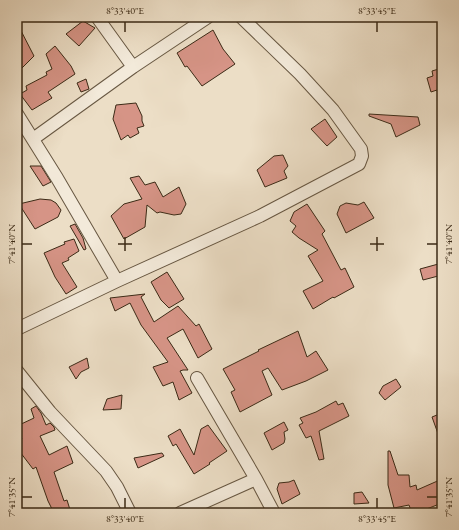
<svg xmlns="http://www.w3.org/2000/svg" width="459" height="530" viewBox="0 0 459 530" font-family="'EB Garamond',serif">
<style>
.building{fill:#d69486;stroke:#3b2a16}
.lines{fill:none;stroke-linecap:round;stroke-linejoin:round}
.minor-casing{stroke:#675742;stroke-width:14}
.minor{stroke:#f3eada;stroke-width:12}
.ticks{fill:none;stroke:#3b2a16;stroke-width:1.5}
.neatline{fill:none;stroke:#3b2a16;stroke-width:1.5}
.ticks-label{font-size:10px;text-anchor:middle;fill:#3b2a16}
</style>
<rect width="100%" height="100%" fill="#ecdec6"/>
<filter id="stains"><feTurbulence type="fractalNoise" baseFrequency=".005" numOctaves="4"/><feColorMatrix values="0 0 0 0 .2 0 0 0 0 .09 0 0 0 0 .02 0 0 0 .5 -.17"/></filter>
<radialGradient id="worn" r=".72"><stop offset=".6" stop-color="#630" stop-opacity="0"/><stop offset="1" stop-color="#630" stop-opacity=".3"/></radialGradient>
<!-- building -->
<path class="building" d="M83 21 95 28 79 46 66 34Z
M17 23 34 56 22 68 17 62Z
M213 30 223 49 235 64 202 86 187 66 185 67 177 53Z
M55 46 71 66 75 74 48 92 52 98 32 110 20 94 27 90 26 86 47 75 46 72 52 69 46 54Z
M442 68V98L439 99 437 90 431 92 427 78 433 76 432 71Z
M86 79 89 89 81 92 77 83Z
M136 103 142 116V121L144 126 137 128 139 133 130 138 128 135 121 140 113 119 116 105Z
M369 114 418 117 420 125 396 137 391 124 369 116Z
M325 119 337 137 327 146 311 129Z
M283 155 288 166 284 171 287 178 265 187 257 170 274 156Z
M30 166H41L51 182 43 186Z
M139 176 145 185 155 182 163 197 179 187 186 204 181 214 174 215 160 212 157 213 147 205 145 227 124 239 111 216 124 204 142 199 130 178Z
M40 199 51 200 56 203 61 210 58 217 35 229 19 204Z
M364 202 374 218 346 233 337 214 340 206 346 203 358 205Z
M307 204 325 231 322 234 341 270 345 268 354 287 334 298 333 297 313 309 303 291 323 281 308 256 318 250 299 238 292 232 296 226 290 221 294 212Z
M75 224 83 238 86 249 84 250 70 226Z
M74 239 79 251 68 258 69 260 62 263 77 287 66 294 55 277 44 253 65 244 64 242Z
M442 263V275L423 280 420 269Z
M167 272 184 299 169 308 161 300 151 282Z
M145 294 141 297 154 322 178 306 196 326 199 324 212 349 198 358 183 329 167 338 188 370H183L180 371 192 393 179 400 173 382 163 386 153 367 168 362 141 325 130 303 115 311 110 298Z
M298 331 307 357 316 351 328 370 306 381 282 390 268 368 262 371 272 395 240 412 231 392 235 390 223 369 259 351 258 350Z
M87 358 89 368 81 372 76 379 69 367Z
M396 379 401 387 385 400 379 393 383 386Z
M122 395 121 409 103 410 107 399Z
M336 401 338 405 343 403 349 416 319 431 324 459 319 460 311 436 306 438 299 425 303 423 300 418 316 412Z
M36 406 41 413 46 425 50 423 54 427 55 430 40 436 49 455 67 446 73 463 54 472 64 501 67 500 71 513H54L48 501 36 467 33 469 17 448V443L22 439 17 430V426L34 418 31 409Z
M442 413V442H441L432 417Z
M284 422 288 430 284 432 285 439 284 443 272 450 264 433Z
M208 425 227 451 209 463 210 464 194 474 176 444 173 446 168 436 180 429 194 455 201 429Z
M388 451H390L398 475H409L410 487 416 485 417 490 442 479V503L424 510 425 513H412L409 505 394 508 388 485Z
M162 453 164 456 138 468 134 458Z
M294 480 300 494 282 504 277 489 279 483 289 482Z
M362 492 369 503 354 504V493Z"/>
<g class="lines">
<!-- minor casing -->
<g class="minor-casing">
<path id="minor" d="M97 17 133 67
M17 114 57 178 117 281
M33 139 133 67 208 17
M17 329 117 281 260 216 359 164 362 156 361 149 333 110 300 74 241 17
M17 371 50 412 106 471 117 487 130 513
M197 378 256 479 274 513
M180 513 256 479"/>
</g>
<!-- minor -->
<use href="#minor" class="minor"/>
</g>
<!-- ticks -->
<path class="ticks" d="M125 22V32M377 22V32M125 237V251M377 237V251M22 244H32M118 244H132M370 244H384M427 244H437M22 497H32M427 497H437M125 498V508M377 498V508"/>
<!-- margin -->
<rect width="459" height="530" fill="none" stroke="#ecdec6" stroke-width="44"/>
<rect x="22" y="22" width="415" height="486" class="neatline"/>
<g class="ticks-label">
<text x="125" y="14">8°33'40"E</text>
<text x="377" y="14">8°33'45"E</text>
<text transform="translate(11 244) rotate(-90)" y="4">7°41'40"N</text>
<text transform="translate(448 244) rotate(-90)" y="4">7°41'40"N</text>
<text transform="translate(11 497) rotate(-90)" y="4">7°41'35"N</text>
<text transform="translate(448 497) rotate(-90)" y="4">7°41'35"N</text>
<text x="125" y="522">8°33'40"E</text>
<text x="377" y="522">8°33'45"E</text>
</g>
<rect width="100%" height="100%" filter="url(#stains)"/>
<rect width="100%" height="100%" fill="url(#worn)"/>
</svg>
